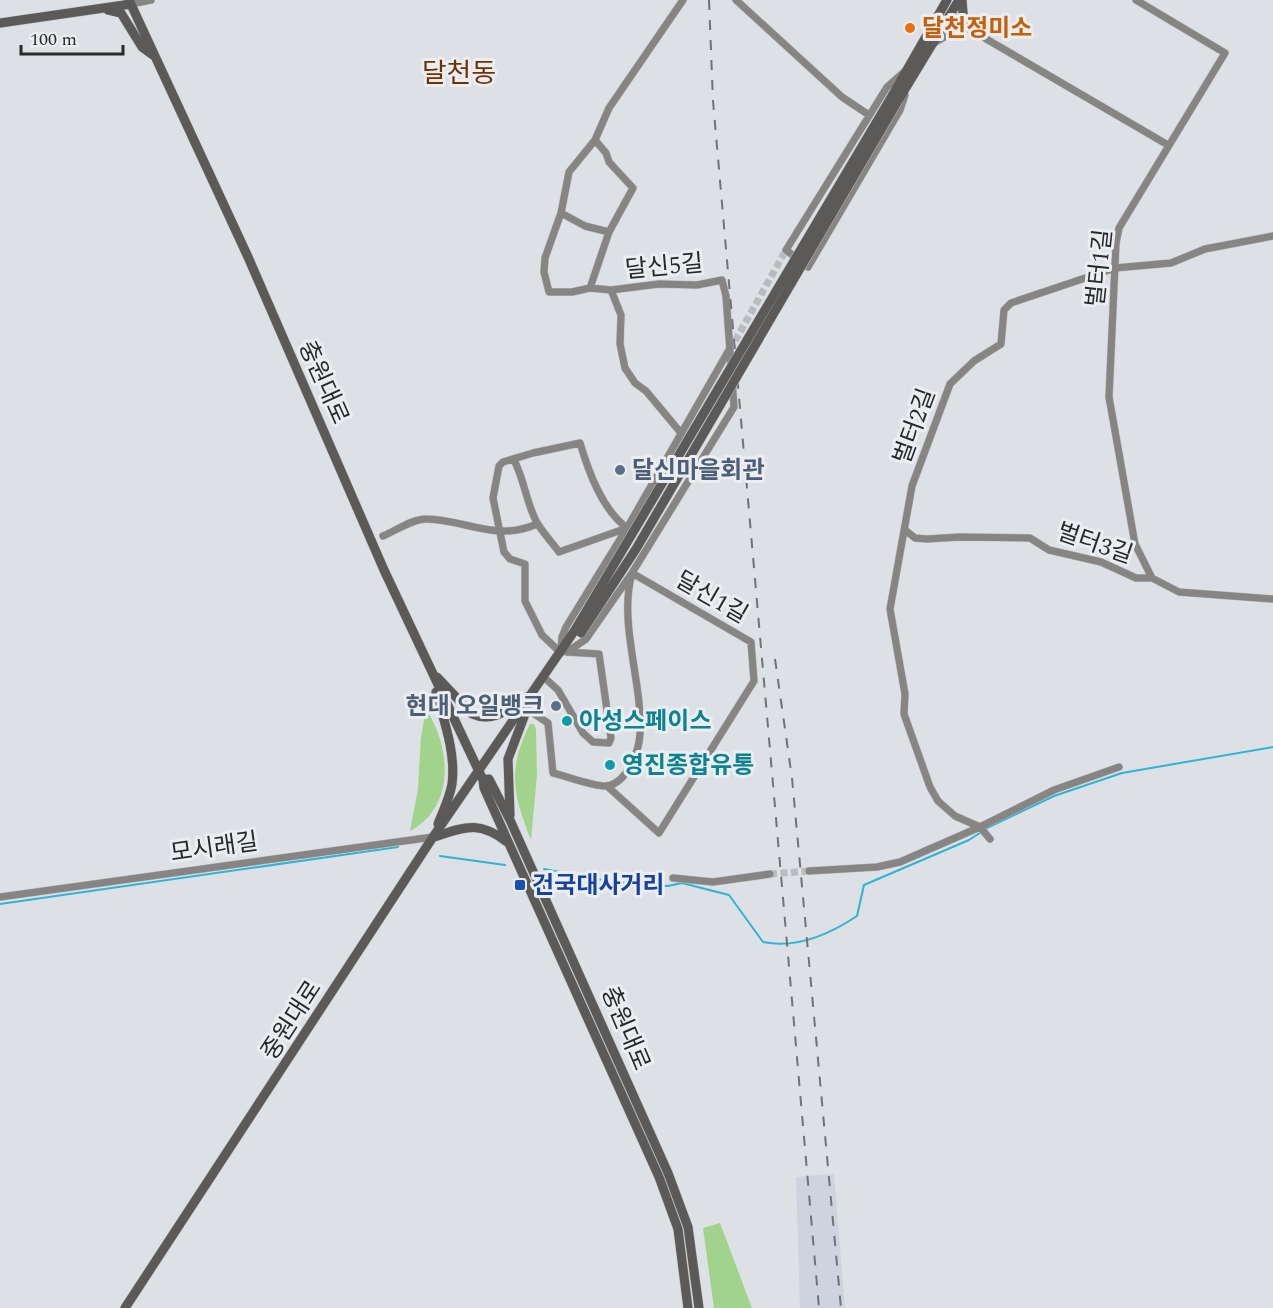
<svg xmlns="http://www.w3.org/2000/svg" width="1273" height="1308" viewBox="0 0 1273 1308" font-family="Spectral,'Noto Sans KR',serif">
<style>
.built{fill:#cdd4df}
.green{fill:#a1d38d}
.lines{fill:none;stroke-linecap:round;stroke-linejoin:round}
.stream{stroke:#2db4d7;stroke-width:2}
.street-tunnel{stroke:#b9bbbf;stroke-width:7;stroke-dasharray:7 3.5;stroke-linecap:butt}
.street-casing{stroke:#b9bbbf;stroke-width:8}
.secondary-casing{stroke:#b9bbbf;stroke-width:10}
.street{stroke:#868583;stroke-width:7}
.secondary{stroke:#5c5a58;stroke-width:9}
.rail{stroke:#717275;stroke-width:2;stroke-dasharray:10 10;stroke-linecap:butt}
.secondary-bridge-casing{stroke:#b9bbbf;stroke-width:10;stroke-linecap:butt}
.secondary-bridge{stroke:#5c5a58;stroke-width:9}
.food-dot{fill:#e8710a;stroke:#eaedf1;stroke-width:2}
.service-dot{fill:#5c6f8a;stroke:#eaedf1;stroke-width:2}
.culture-dot{fill:#0f9aa8;stroke:#eaedf1;stroke-width:2}
.transit-dot{fill:#1a4fb4;stroke:#eaedf1;stroke-width:2}
.labels{text-anchor:middle;stroke-width:6;stroke-linejoin:round;paint-order:stroke}
.food-label{font-size:24px;font-weight:bold;fill:#c56008;stroke:#eaedf1;text-anchor:start}
.street-label{font-size:24px;fill:#28292a;stroke:#eaedf1}
.service-label{font-size:24px;font-weight:bold;fill:#4e5e75;stroke:#eaedf1;text-anchor:start}
.culture-label{font-size:24px;font-weight:bold;fill:#0d838f;stroke:#eaedf1;text-anchor:start}
.transit-label{font-size:24px;font-weight:bold;fill:#164399;stroke:#eaedf1;text-anchor:start}
.quarter-label{font-size:27px;fill:#6e3203;stroke:#eaedf1}
</style>
<rect width="100%" height="100%" fill="#dde0e4"/>
<!-- built -->
<path class="built" d="M834 1174 845 1308H800L796 1177Z"/>
<!-- green -->
<path class="green" d="M426 709C451 748 456 806 410 831L418 789 421 737Z
M530 724H534L536 730 537 775 531 840C513 794 507 770 530 724Z
M720 1223 752 1308H714L703 1228Z"/>
<g class="lines">
<!-- stream -->
<path class="stream" d="M440 856 505 865
M544 869 613 882 668 886 682 883 729 895 763 942C796 949 830 934 857 916L864 885 969 840 989 827 1054 796 1122 773 1273 747
M0 904 398 847"/>
<!-- street-tunnel -->
<path class="street-tunnel" d="M730 350 786 250
M770 874 809 871"/>
<!-- street casing -->
<g class="street-casing">
<path id="street" d="M736 0 842 97 869 115
M1136 0 1225 53 1119 228 1116 243 1109 397 1135 544 1152 578
M131 4 151 0
M934 43 964 26 1168 145
M904 72 887 87 786 250 808 267 900 110 905 95
M561 213 585 226 609 232
M590 288 572 292H549L544 272 545 258 561 213 569 172 595 140
M681 433 646 391 635 383 625 368 620 344 621 315 611 290 590 288 609 232 633 188 609 162 606 153 595 140 609 108 683 0
M514 460C524 479 526 501 536 521 542 532 552 542 559 552L627 528
M905 530 915 538 927 539 959 537 1030 538 1049 550 1101 562 1136 578H1152L1179 592 1273 599
M383 536C395 531 414 518 427 519 467 520 496 542 537 524
M561 650 562 637 566 627 627 528 729 350
M567 652 586 639 632 573 734 407 726 296 722 280 697 285 659 284 611 290
M561 653 542 635 525 601V564L510 559 504 552 493 498 499 466 503 462 533 453 580 443C589 473 602 509 627 528
M547 680 558 690 583 733 593 742 609 743 611 738 599 654 567 652
M527 709 548 723 553 773C566 776 595 787 607 786 627 783 639 751 640 734 643 683 618 623 632 573L751 642 754 681 659 833 607 786
M990 839 980 827 955 816 938 801 930 787 904 714 905 694 890 609 912 486 950 384 974 361 1001 344 1004 310 1011 303 1115 268 1171 263 1205 249 1273 236
M809 871 877 867 900 862 980 827 1054 790 1119 767
M673 878 713 882 770 874
M0 897 433 837"/>
</g>
<!-- secondary casing -->
<g class="secondary-casing">
<path id="secondary" d="M129 0 248 257 384 570 483 780 484 788 659 1177 678 1229 688 1308
M962 0 964 26
M108 10 121 13 142 47 153 55
M0 23 131 4
M892 96 947 0
M899 99 959 0
M437 677 472 714C494 724 511 707 529 696
M436 692C444 721 456 753 452 784 450 797 443 811 438 824
M483 780 489 779 510 820 668 1173 688 1227 699 1308
M510 815 508 759 527 709
M434 837C465 827 479 820 507 842
M125 1308 433 837 575 630"/>
</g>
<!-- street -->
<use href="#street" class="street"/>
<!-- secondary -->
<use href="#secondary" class="secondary"/>
<!-- rail -->
<path class="rail" d="M709 0 713 101 819 1308
M775 659 792 778 841 1308"/>
<!-- secondary-bridge casing -->
<g class="secondary-bridge-casing">
<path id="secondary-bridge" d="M575 630 892 96
M581 633 636 549 899 99"/>
</g>
<!-- secondary-bridge -->
<use href="#secondary-bridge" class="secondary-bridge"/>
</g>
<!-- markers -->
<circle class="food-dot" cx="910" cy="28" r="6"/>
<g class="service-dot">
<circle cx="620" cy="470" r="6"/>
<circle cx="556" cy="706" r="6"/>
</g>
<g class="culture-dot">
<circle cx="567" cy="721" r="6"/>
<circle cx="610" cy="765" r="6"/>
</g>
<rect class="transit-dot" x="514" y="879" width="12" height="12" rx="3"/>
<g class="labels">
<!-- food labels -->
<g class="food-label">
<text x="922" y="36">달천정미소</text>
</g>
<!-- street labels -->
<g class="street-label">
<text transform="translate(664 266) rotate(-5)" y="8">달신5길</text>
<text transform="translate(1099 268) rotate(-84)" y="8">벌터1길</text>
<text transform="translate(324 382) rotate(66)" y="8">충원대로</text>
<text transform="translate(914 426) rotate(-70)" y="8">벌터2길</text>
<text transform="translate(1095 543) rotate(19)" y="8">벌터3길</text>
<text transform="translate(712 597) rotate(30)" y="8">달신1길</text>
<text transform="translate(214 847) rotate(-8)" y="8">모시래길</text>
<text transform="translate(291 1020) rotate(-57)" y="8">중원대로</text>
<text transform="translate(626 1028) rotate(67)" y="8">충원대로</text>
</g>
<!-- service labels -->
<g class="service-label">
<text x="632" y="478">달신마을회관</text>
<text x="544" y="714" text-anchor="end">현대 오일뱅크</text>
</g>
<!-- culture labels -->
<g class="culture-label">
<text x="579" y="729">아성스페이스</text>
<text x="622" y="773">영진종합유통</text>
</g>
<!-- transit labels -->
<g class="transit-label">
<text x="532" y="893">건국대사거리</text>
</g>
<!-- quarter labels -->
<g class="quarter-label">
<text x="459" y="82">달천동</text>
</g>
</g>
<!-- scale -->
<path d="M21 45v9h102v-9" fill="none" stroke="#28292a" stroke-width="3"/>
<text x="30" y="45" font-size="18" fill="#28292a" stroke="#eaedf1" stroke-width="4.5" paint-order="stroke">100 m</text>
</svg>
